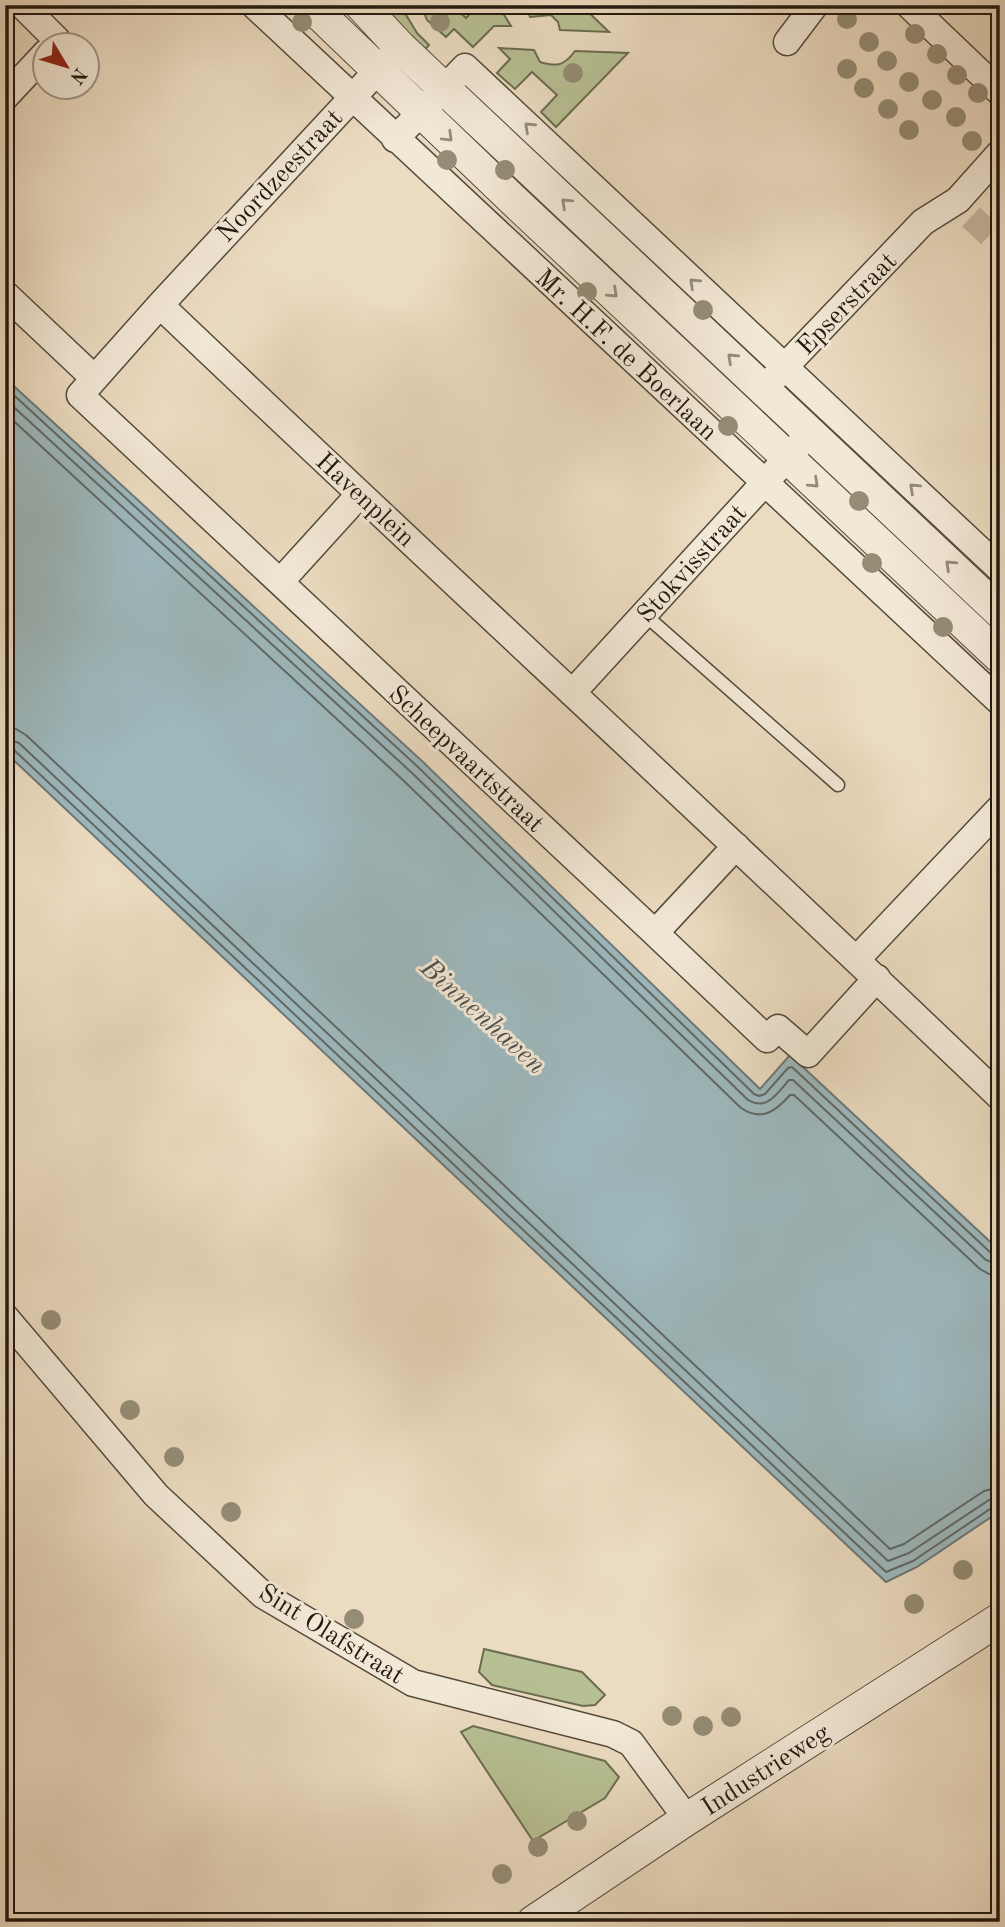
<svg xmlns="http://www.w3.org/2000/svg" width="1005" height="1927" viewBox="0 0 1005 1927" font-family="'Old Standard TT',serif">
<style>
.green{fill:#b7c093;stroke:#6c6c52;stroke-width:2}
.water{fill:#9db8bd;stroke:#6c7878;stroke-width:2}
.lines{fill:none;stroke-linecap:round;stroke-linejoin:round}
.shore{stroke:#606866;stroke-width:2}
.minor-tunnel{stroke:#c3b49d;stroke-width:26;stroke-dasharray:26 13;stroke-linecap:butt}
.service-casing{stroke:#544a3c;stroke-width:15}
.minor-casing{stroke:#544a3c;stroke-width:29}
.tertiary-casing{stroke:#544a3c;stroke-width:34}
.service{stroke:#f2e8d6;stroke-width:12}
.minor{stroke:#f2e8d6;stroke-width:26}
.tertiary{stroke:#f2e8d6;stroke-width:32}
.tree{fill:#958c75}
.oneway{stroke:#948b7d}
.labels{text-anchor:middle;stroke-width:6;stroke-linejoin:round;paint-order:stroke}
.street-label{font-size:26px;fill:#221910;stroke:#f2e8d6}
.water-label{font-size:28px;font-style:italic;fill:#4d514d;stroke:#f2e8d6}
</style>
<rect width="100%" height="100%" fill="#ebdbc0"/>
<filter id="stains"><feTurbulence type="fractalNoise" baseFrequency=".00286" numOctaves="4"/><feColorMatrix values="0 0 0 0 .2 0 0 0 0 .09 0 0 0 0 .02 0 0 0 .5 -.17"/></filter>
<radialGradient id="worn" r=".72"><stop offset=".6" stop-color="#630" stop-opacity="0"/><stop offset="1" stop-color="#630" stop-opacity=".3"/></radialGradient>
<!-- green -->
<path class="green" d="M384 5H400L417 33 429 45 421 54 405 41Z
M421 5H452L466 18 478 5 486 7 498 5 511 26H494L473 47 454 29 446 37 427 20Z
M526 5H581L609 32 560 30 558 22 551 15 530 17Z
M499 48 534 50 540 62C557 67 564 66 575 51L628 53 556 127 541 112 557 95 532 72 515 89 497 73 510 59Z
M484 1649 582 1672 605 1695 595 1705 583 1706 492 1685 479 1672Z
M473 1726 605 1761 619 1777 605 1798 533 1841 461 1732Z"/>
<!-- water -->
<path class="water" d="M5 378 423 762 760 1089 790 1055 1000 1251V1511L917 1567 886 1582 5 752Z"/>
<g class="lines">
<!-- shore -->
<path class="shore" d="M5 387 418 767 754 1094 759 1096 765 1094 788 1068 792 1067 992 1254 1000 1256
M5 399 412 773 748 1100C767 1111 777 1094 789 1080H793L986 1260 1000 1265
M5 413 404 781 741 1108C762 1122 776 1111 790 1095H794L980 1269 989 1274 1000 1275
M5 728 16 729 26 735 890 1549 904 1544 984 1491 1000 1487
M5 738 19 743 888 1561 909 1553 989 1500 1000 1497
M5 747 13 749 886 1572 913 1561 993 1507 1000 1506"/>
<!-- minor-tunnel -->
<path class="minor-tunnel" d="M971 217 1000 244"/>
<!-- service casing -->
<g class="service-casing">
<path id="service" d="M644 614 838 785"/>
</g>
<!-- minor casing -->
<g class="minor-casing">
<path id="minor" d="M22 5 57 40 52 46
M254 5 1000 702
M909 5 1000 92
M787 42 815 5
M391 56 160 305 80 395 655 933 736 846
M5 97 46 53
M395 139 465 67 1000 569
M5 294 94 378
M160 305C438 570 722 830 1000 1097
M774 378 923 222 958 200 1000 153
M280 582 359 495
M572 693 810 433
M655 933 767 1039 778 1028 808 1054 877 978
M857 959 1000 808
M5 1317 156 1495 263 1595 413 1683 613 1734 631 1743 687 1819"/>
</g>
<!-- tertiary casing -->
<g class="tertiary-casing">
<path id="tertiary" d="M310 5 511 198 1000 657
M361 5 400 47 1000 612
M533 1922 687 1819 1000 1619"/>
</g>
<!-- service -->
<use href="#service" class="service"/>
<!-- minor -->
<use href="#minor" class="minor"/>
<!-- tertiary -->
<use href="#tertiary" class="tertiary"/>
</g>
<!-- trees -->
<g class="tree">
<circle cx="847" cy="19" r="10"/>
<circle cx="302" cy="22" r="10"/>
<circle cx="440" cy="22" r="10"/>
<circle cx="915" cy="34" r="10"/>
<circle cx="869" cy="42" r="10"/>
<circle cx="937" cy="54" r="10"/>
<circle cx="887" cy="61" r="10"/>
<circle cx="847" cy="69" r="10"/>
<circle cx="573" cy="73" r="10"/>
<circle cx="957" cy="75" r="10"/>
<circle cx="909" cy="82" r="10"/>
<circle cx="864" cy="88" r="10"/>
<circle cx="978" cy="93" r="10"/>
<circle cx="932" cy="100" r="10"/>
<circle cx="888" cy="109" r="10"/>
<circle cx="956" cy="117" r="10"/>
<circle cx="909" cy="130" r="10"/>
<circle cx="972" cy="141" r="10"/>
<circle cx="447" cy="160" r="10"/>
<circle cx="505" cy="170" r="10"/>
<circle cx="587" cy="292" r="10"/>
<circle cx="703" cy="310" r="10"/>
<circle cx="728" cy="426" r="10"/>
<circle cx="859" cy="501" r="10"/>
<circle cx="872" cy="563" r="10"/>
<circle cx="943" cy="627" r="10"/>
<circle cx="51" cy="1320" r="10"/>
<circle cx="130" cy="1410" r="10"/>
<circle cx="174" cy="1457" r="10"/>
<circle cx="231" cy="1512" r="10"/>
<circle cx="963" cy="1570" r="10"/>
<circle cx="914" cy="1604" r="10"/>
<circle cx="354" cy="1619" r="10"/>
<circle cx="672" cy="1716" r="10"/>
<circle cx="731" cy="1717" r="10"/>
<circle cx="703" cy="1726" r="10"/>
<circle cx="577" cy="1821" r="10"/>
<circle cx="538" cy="1847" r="10"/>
<circle cx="502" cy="1874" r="10"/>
</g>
<!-- one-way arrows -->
<defs><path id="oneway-chevron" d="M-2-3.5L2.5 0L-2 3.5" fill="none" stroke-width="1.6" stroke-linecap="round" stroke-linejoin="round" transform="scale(1.75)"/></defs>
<g class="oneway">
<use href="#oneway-chevron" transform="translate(529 127) rotate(-137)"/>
<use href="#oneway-chevron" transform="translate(448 137) rotate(44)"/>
<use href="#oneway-chevron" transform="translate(566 203) rotate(-137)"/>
<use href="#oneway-chevron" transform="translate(694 283) rotate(-137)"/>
<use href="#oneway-chevron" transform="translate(613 293) rotate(43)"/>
<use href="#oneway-chevron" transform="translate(732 358) rotate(-137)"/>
<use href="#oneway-chevron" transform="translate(814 483) rotate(43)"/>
<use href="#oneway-chevron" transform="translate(914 488) rotate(-137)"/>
<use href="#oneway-chevron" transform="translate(950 565) rotate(-137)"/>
</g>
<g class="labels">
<!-- street labels -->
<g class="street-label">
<text transform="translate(279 175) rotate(-47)" y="9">Noordzeestraat</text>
<text transform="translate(846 303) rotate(-46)" y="9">Epserstraat</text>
<text transform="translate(627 354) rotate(43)" y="9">Mr. H.F. de Boerlaan</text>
<text transform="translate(366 499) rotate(43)" y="9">Havenplein</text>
<text transform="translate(691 563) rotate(-48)" y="9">Stokvisstraat</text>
<text transform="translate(467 758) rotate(43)" y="9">Scheepvaartstraat</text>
<text transform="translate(332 1633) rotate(32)" y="9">Sint Olafstraat</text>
<text transform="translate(765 1769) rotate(-33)" y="9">Industrieweg</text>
</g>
<!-- water labels -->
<g class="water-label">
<text transform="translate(484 1015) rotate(42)" y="10">Binnenhaven</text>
</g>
</g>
<!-- margin -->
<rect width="1005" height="1927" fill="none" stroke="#ebdbc0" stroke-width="28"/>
<rect x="7" y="7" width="991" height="1913" fill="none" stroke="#221910" stroke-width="3.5"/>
<rect x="14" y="14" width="977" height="1899" fill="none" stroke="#221910" stroke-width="2"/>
<!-- north arrow -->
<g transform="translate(66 66) rotate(128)"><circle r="33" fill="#f2e8d6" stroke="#9f9587" stroke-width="2"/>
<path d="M0-5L12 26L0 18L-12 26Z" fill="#8f2418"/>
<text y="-10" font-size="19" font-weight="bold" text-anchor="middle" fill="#221910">N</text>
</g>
<rect width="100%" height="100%" filter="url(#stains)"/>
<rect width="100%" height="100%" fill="url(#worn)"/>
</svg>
